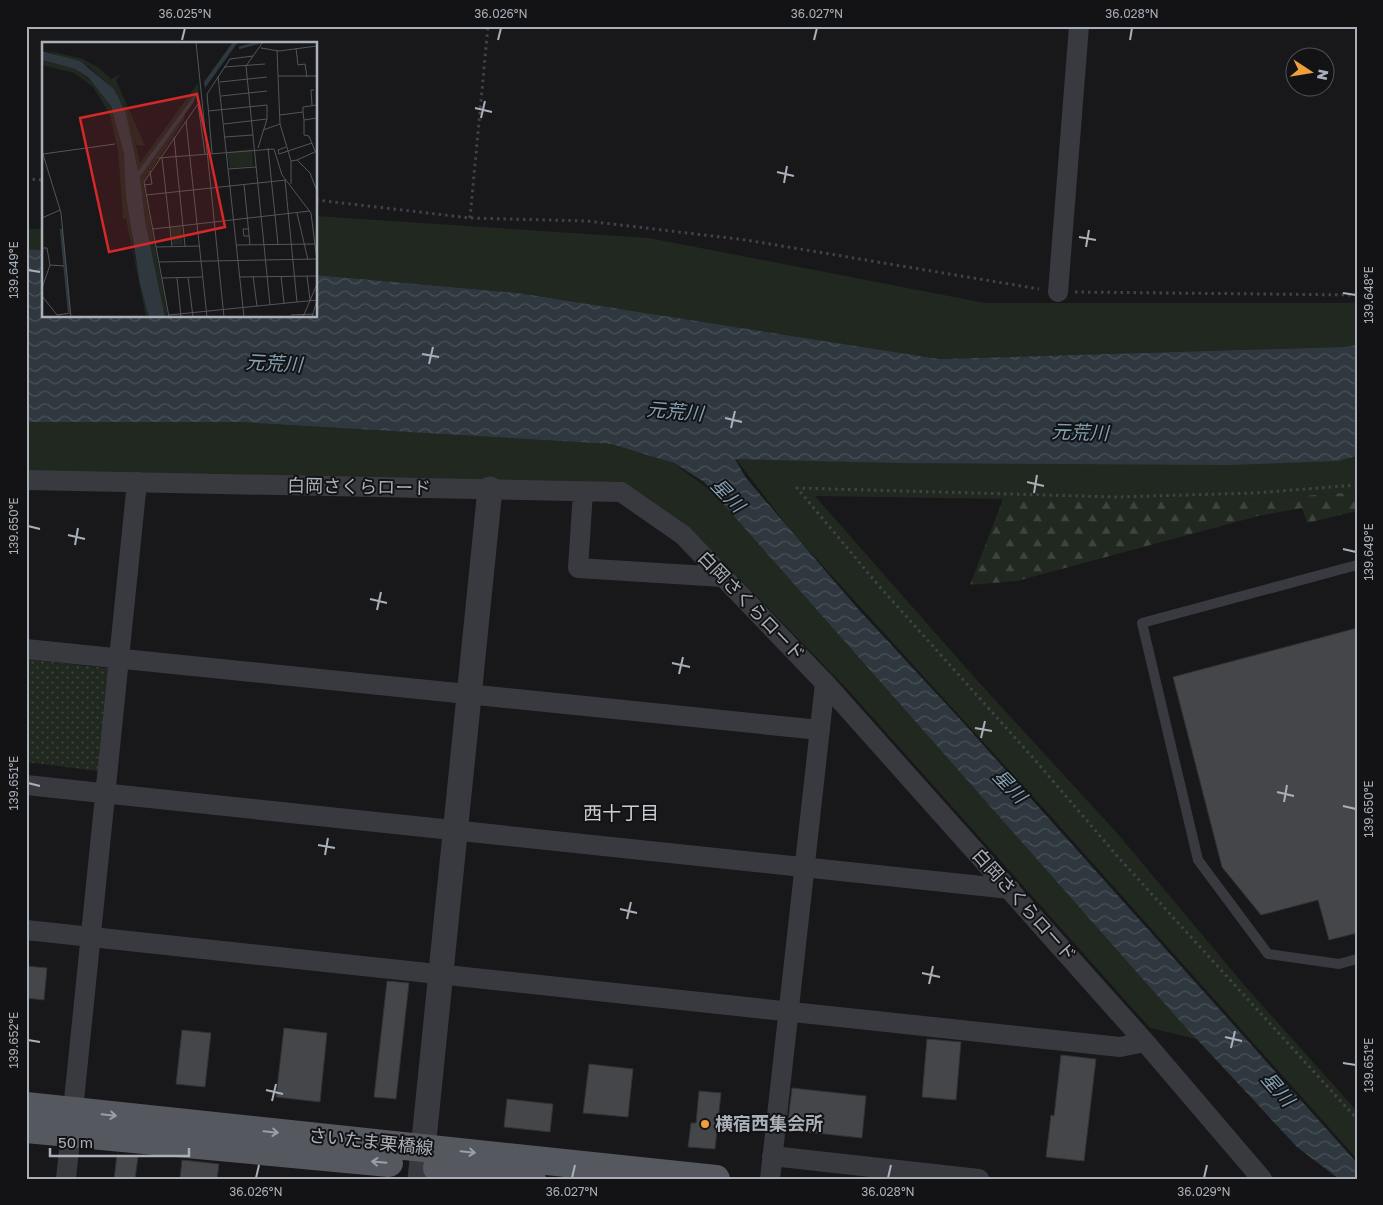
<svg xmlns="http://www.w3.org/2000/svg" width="1383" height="1205" viewBox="0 0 1383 1205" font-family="'Golos Text','Noto Sans JP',sans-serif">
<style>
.grass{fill:#202820}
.forest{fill:url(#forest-firs)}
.park{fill:url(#park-dots)}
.water{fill:url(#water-waves)}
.building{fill:#44464a;stroke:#323236}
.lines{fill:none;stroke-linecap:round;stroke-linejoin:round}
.path{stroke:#3f4246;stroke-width:3;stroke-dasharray:2.5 4;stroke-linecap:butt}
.service{stroke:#393a3f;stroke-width:10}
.minor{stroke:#393a3f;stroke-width:20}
.tertiary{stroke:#393a3f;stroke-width:25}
.primary{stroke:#55585e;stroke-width:28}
.oneway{stroke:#999ea7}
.ticks{fill:none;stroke:#aab0b9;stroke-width:2}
.poi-dot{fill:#efa03b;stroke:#131315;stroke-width:2}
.labels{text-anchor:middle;stroke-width:4;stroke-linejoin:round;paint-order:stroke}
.street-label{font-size:18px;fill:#aab0b9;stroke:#131315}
.poi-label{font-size:18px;font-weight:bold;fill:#aab0b9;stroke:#131315;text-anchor:start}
.water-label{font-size:19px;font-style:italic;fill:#82a1b3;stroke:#131315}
.neighbourhood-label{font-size:19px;fill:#cbcfd5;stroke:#131315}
.inset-river{fill:none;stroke:#2e383e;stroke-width:2.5}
.inset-road{fill:none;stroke:#52555a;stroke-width:1}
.view{fill:#d62828;fill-opacity:0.15;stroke:#d62828;stroke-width:2.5}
.inset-edge{fill:none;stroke:#aab0b9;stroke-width:2.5}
.neatline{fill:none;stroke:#aab0b9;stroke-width:2}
.ticks-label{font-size:12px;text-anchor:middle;fill:#aab0b9}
</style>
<defs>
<pattern id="forest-firs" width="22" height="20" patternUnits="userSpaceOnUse" patternTransform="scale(1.25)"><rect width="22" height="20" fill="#202820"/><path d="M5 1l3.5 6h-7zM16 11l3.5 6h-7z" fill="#3e453e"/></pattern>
<pattern id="park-dots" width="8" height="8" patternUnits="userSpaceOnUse" patternTransform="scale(1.25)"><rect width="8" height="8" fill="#202820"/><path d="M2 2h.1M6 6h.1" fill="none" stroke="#3e453e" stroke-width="1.8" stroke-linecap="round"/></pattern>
<pattern id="water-waves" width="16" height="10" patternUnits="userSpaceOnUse" patternTransform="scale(1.25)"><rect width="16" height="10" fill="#2e383e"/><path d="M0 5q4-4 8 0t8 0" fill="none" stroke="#4a5258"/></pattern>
</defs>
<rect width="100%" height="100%" fill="#18181a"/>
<!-- grass -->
<path class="grass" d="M316 216 649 238 985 303H1349L1357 302V345L1342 347 939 359 518 293 316 275Z
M26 229H44V250L26 249Z
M26 422H237L611 444 672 462 721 498 1204 1041 1150 1028 848 690 695 533 622 484 26 471Z
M1357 456V492L1246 500H1062L815 496 975 678 1117 833 1245 986 1357 1111V1159L1046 811 792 532 735 458 897 463 1338 461Z"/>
<!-- forest -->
<path class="forest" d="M1357 492V511L1307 523 1302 508 1258 516 1017 581 970 585 1003 499 1246 500Z"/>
<!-- park -->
<path class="park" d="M26 659 115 669 105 772 26 762Z"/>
<!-- water -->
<path class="water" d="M26 249 44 250V316H316V275L518 293 939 359 1342 347 1357 345V456L1338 461 1229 465 897 463 735 459 746 478 859 610 960 719 1357 1163V1179H1339L1297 1147 1179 1020 704 482 674 463 611 444 237 422H26Z"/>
<!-- building -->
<path class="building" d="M1357 628V933L1329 940 1318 900 1261 915 1222 867 1173 677Z
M26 966 47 968 44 1000 26 998Z
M387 981 409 983 396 1099 374 1097Z
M284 1028 327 1033 320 1102 276 1097Z
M182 1030 211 1033 205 1087 176 1084Z
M927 1039 961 1042 956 1100 922 1097Z
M1061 1055 1096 1059 1084 1161 1046 1157 1051 1115 1054 1116Z
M589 1064 633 1069 628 1117 583 1113Z
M792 1088 866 1096 862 1138 787 1130Z
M699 1091 721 1093 715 1149 688 1147 691 1123H696Z
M507 1099 553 1104 550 1132 504 1127Z
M117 1155 138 1157 135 1179H114Z
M182 1160 219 1164 217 1179H180Z"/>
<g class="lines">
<!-- path -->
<path class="path" d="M26 179 44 180
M316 200 470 218 587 221 746 240 1039 289
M470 218 488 26
M1075 292 1357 295
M1357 485 1254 493 1117 497 797 488 879 586 1035 760 1118 857 1357 1119"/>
<!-- service -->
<path class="service" d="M1357 565 1142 623 1198 860 1268 954 1339 964 1357 959"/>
<!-- minor -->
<path class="minor" d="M1058 292 1079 26
M26 480 621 492 683 535 825 683 1145 1042 1262 1179
M583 492 578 568 723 577
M26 649 820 730
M26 785 1010 889
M26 930 1120 1047 1145 1042
M772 1156 979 1179
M66 1179 137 482
M770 1179 825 683"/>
<!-- tertiary -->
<path class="tertiary" d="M420 1179 490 489"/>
<!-- primary -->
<path class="primary" d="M26 1106 716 1179
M26 1129 389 1163
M437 1168 532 1179"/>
</g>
<!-- one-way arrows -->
<defs><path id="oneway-shaft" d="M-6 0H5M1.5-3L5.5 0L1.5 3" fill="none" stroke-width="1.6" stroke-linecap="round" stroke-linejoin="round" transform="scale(1.25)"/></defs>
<g class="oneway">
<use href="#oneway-shaft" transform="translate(109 1115) rotate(6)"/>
<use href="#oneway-shaft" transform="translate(271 1132) rotate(6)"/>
<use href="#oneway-shaft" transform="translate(468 1152) rotate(6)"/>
<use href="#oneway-shaft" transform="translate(379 1162) rotate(-175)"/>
</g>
<!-- ticks -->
<path class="ticks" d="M182 40 185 28M498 40 501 28M814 40 817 28M1130 40 1132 28M475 108 492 112M481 118 485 101M777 172 794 176M784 183 787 166M1079 237 1096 240M1086 247 1089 230M28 270 40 272M1343 293 1356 295M422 354 439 357M429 364 433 347M725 418 742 422M731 428 735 411M1027 482 1044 486M1034 493 1037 475M28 526 40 529M68 535 85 539M75 545 78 528M1343 549 1356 552M370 599 387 603M377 610 381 592M672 663 690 667M679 674 683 657M975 728 992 731M981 738 985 721M28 783 40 786M1277 792 1294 796M1284 802 1287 785M1343 806 1356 809M318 845 335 848M325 855 328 838M620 909 637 913M627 919 631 902M922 973 940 977M929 984 933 966M1225 1037 1242 1041M28 1040 40 1042M1231 1048 1235 1031M1343 1063 1356 1065M266 1090 283 1094M272 1101 276 1084M256 1178 259 1165M572 1178 575 1165M888 1178 891 1165M1204 1178 1207 1165"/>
<!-- markers -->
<circle class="poi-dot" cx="705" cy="1124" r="5"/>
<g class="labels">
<!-- street labels -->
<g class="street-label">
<text transform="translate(359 487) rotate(1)" y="6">白岡さくらロード</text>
<text transform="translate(751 606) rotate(46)" y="6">白岡さくらロード</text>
<text transform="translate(1024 905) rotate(48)" y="6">白岡さくらロード</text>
<text transform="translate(371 1142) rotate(6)" y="6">さいたま栗橋線</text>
</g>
<!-- poi labels -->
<g class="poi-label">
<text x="715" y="1130">横宿西集会所</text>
</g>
<!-- water labels -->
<g class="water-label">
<text transform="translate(274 363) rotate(3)" y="7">元荒川</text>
<text transform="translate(675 411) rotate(5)" y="7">元荒川</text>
<text transform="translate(1080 432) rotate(2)" y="7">元荒川</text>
<text transform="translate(728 495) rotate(46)" y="7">星川</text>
<text transform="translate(1010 786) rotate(46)" y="7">星川</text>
<text transform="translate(1278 1089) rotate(49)" y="7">星川</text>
</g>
<!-- neighbourhood labels -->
<g class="neighbourhood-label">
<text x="621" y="820">西十丁目</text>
</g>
</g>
<!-- overview -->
<g transform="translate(42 42)">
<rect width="275" height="275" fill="#18181a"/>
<path d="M0 7 41 17 57 26 71 39 86 68 98 121 156 41 157 47 96 129 84 71 72 47 46 24ZM0 18 33 27 54 42 69 64 82 112 91 207 107 275H104L84 177H81L76 109 68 73 51 45 32 31 0 23ZM143 72 142 78 101 140 126 275H123L103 178 98 135Z" fill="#202820"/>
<path d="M79 32 74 38 103 104 94 103 86 68 69 37Z" fill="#202820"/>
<path d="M210 107 211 124 188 126 185 110ZM139 184 141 203H131L129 185Z" fill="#202820"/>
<path d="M191 0H196L163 46 162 40ZM0 9 38 19 72 47 84 71 96 129 157 47 151 61 98 135 103 178 123 275H107L98 242 84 154 82 112 69 64 47 36 33 27 0 18Z" fill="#2e383e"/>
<path class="inset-river" d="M197 6 219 0M19 187 27 270"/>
<path class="inset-road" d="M154 0 182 275M221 0 204 24 228 263M219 6 237 9 275 4M254 6 256 23 263 22 265 35M182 25 223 22M176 34 202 275M236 34H275M178 40 225 35M179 54 225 49M156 62 163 112M270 63 269 48H272M166 69 225 63V77L216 106M261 70V65L275 63M238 73 261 70 262 78 275 76M262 78V93L267 94 273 109M144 79 165 275M182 82 225 77M238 82 249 119 255 118 268 131 275 149M221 88 238 82 235 8M132 95 143 204M183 95 211 93M244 105 236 108 237 112 270 101M226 106 236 202M0 109 19 171 29 275M170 111 165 52 188 17 211 14M1 112 73 102M116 116 232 107 240 133 269 171 275 219M120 116 130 204M255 118 275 109M186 127 214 125M243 138 255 260M202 142 208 203M249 142V119M102 143 110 142 108 129M104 153 244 138M255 171 266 218M0 176 18 168M111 187 268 169M207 187H201L202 194H207M194 203 273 202M114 205 158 204M0 206H5L8 223 22 224M117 220 275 217M211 234 215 264M239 234 242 261M265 234 268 258M146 235 151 275M198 235 275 234M120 236 160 235M135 236 139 275M0 246 8 223M0 254 15 273 28 271M127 273 275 258 270 275M249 273 272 272M127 275 102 140 156 62M261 275 275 242"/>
<path class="view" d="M155 52 183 185 67 210 38 76Z"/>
<rect width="275" height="275" class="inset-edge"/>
</g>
<!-- border -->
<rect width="1383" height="1205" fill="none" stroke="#131315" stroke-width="55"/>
<!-- north arrow -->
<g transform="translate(1310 72) rotate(102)"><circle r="24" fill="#131315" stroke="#4f5257"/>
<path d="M0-4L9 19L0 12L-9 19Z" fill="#efa03b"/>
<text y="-8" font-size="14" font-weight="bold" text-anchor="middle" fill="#aab0b9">N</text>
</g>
<!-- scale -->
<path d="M50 1148v8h139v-8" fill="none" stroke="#aab0b9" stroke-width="2.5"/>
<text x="58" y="1148" font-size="15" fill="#aab0b9" stroke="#131315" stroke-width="4" paint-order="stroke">50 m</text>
<rect x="28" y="28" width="1328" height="1150" class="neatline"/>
<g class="ticks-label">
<text x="185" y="18">36.025°N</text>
<text x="501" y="18">36.026°N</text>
<text x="817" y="18">36.027°N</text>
<text x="1132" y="18">36.028°N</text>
<text transform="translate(14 270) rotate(-90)" y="4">139.649°E</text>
<text transform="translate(1369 295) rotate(-90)" y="4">139.648°E</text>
<text transform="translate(14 526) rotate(-90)" y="4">139.650°E</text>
<text transform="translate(1369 552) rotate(-90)" y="4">139.649°E</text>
<text transform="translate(14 783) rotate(-90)" y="4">139.651°E</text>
<text transform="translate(1369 809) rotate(-90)" y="4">139.650°E</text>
<text transform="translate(14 1040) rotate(-90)" y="4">139.652°E</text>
<text transform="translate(1369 1065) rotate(-90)" y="4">139.651°E</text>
<text x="256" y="1196">36.026°N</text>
<text x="572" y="1196">36.027°N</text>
<text x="888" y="1196">36.028°N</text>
<text x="1204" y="1196">36.029°N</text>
</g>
</svg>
